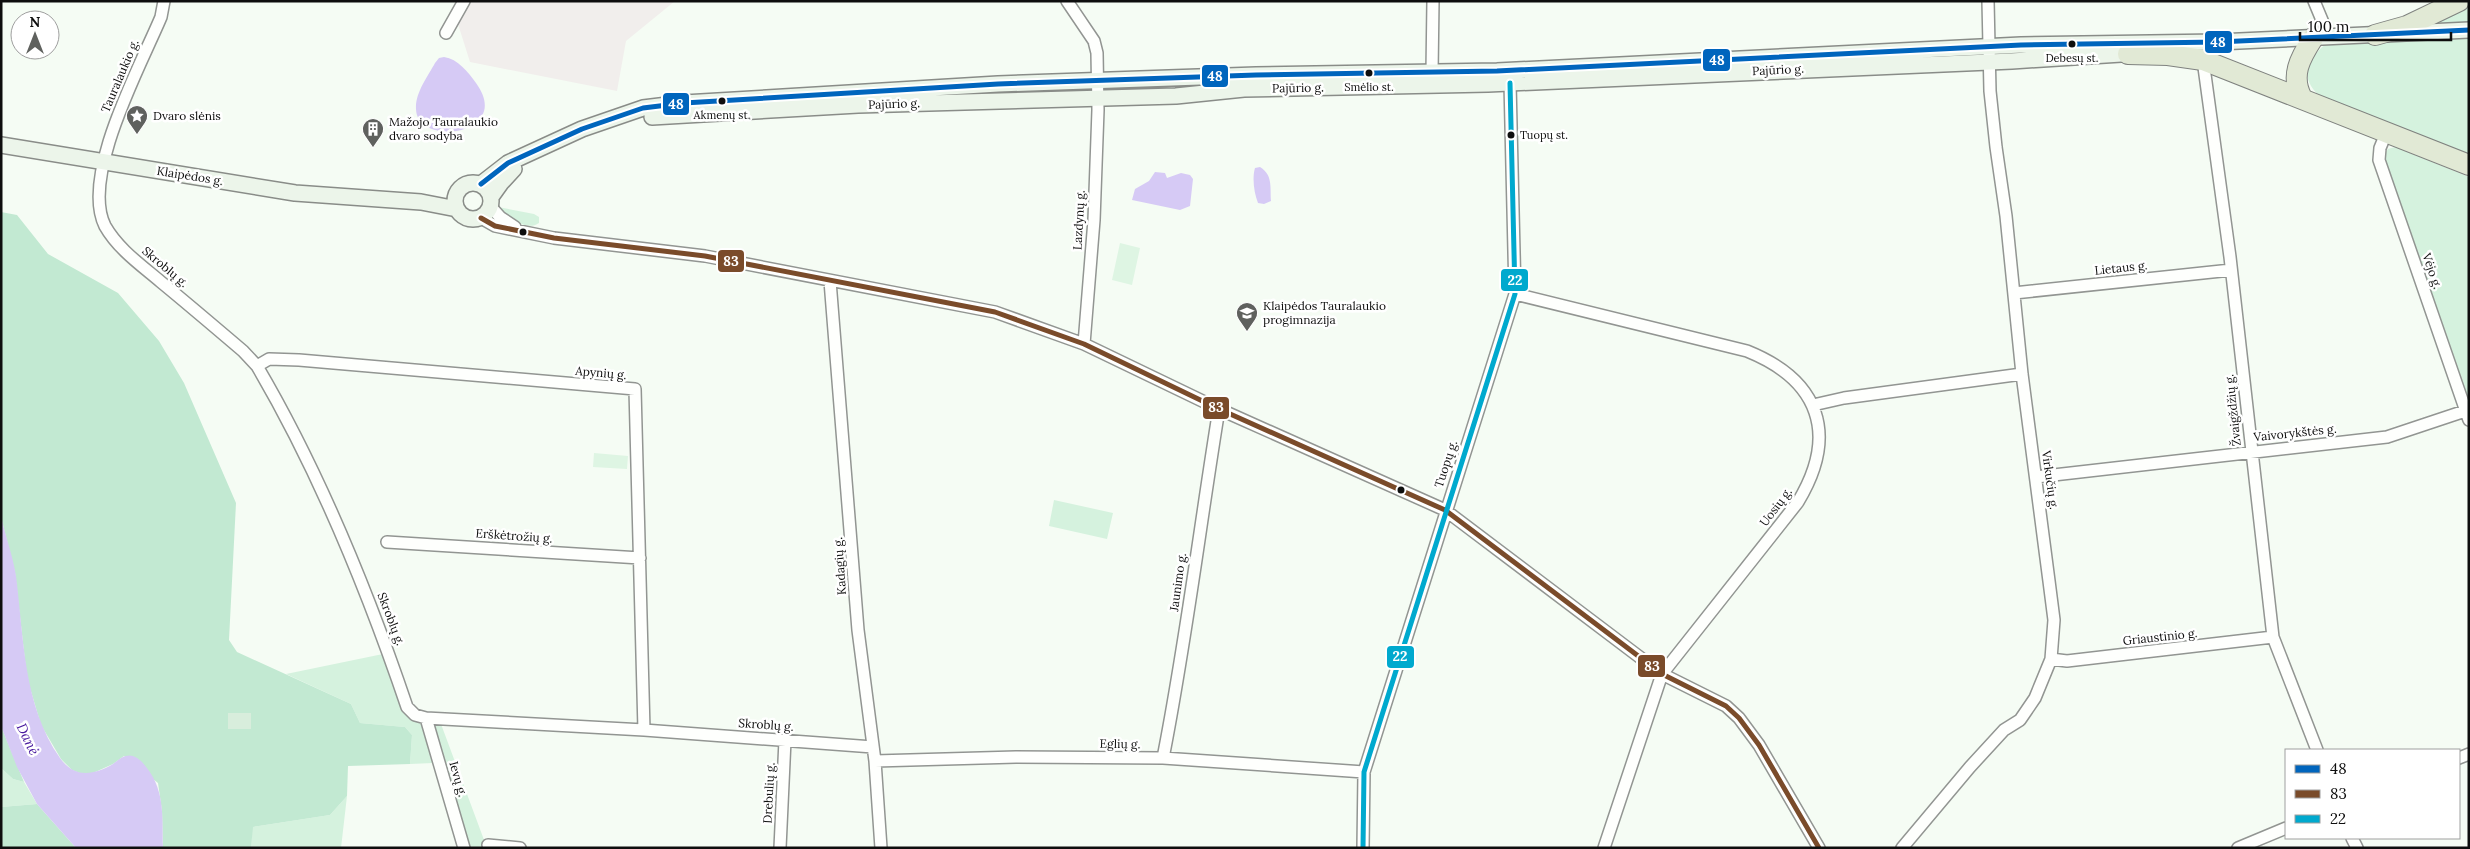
<svg xmlns="http://www.w3.org/2000/svg" width="2470" height="849" viewBox="0 0 2470 849" font-family="Lora,serif">
<style>
.industrial{fill:#f1eeec}
.green{fill:#d5f2de}
.forest{fill:#c2e9d2}
.cemetery{fill:#d8eddc}
.pitch{fill:#def5e3}
.water{fill:#d6caf5}
.lines{fill:none;stroke-linecap:round;stroke-linejoin:round}
.street-casing{stroke:#929592;stroke-width:14}
.secondary-casing{stroke:#898c88;stroke-width:18}
.highway-casing{stroke:#7f827f;stroke-width:22}
.street{stroke:#fefffd;stroke-width:11}
.secondary{stroke:#ecf5ea;stroke-width:15}
.highway{stroke:#e1e9d5;stroke-width:20}
.bus-1-casing{stroke:#fff;stroke-width:9}
.bus-2-casing{stroke:#fff;stroke-width:9}
.bus-3-casing{stroke:#fff;stroke-width:9}
.bus-1{stroke:#0065bd;stroke-width:5}
.bus-2{stroke:#7a4b2a;stroke-width:5}
.bus-3{stroke:#00a9ce;stroke-width:5}
.bus-dot{fill:#0e0e0e;stroke:#fff;stroke-width:2}
.labels{text-anchor:middle;stroke-width:5;stroke-linejoin:round;paint-order:stroke}
.bus-label{font-size:11px;fill:#0e0e0e;stroke:#fff}
.street-label{font-size:12px;fill:#0e0e0e;stroke:#fff}
.poi-label{font-size:12px;fill:#0e0e0e;stroke:#fff;text-anchor:start}
.water-label{font-size:14px;font-style:italic;fill:#48199e;stroke:#fff}
.line-badge{stroke:#fff;stroke-width:2}
.badge-label{font-size:14px;text-anchor:middle;font-weight:bold;fill:#fff}
</style>
<rect width="100%" height="100%" fill="#f5fcf4"/>
<!-- industrial -->
<path class="industrial" d="M462 1H675L626 41 617 91 470 62 458 24Z"/>
<!-- green -->
<path class="green" d="M2469 3V22L2423 26Z
M2469 36V157L2323 99C2300 80 2303 62 2326 44Z
M2395 147 2469 177V407L2383 156 2388 149Z
M498 207 534 214 539 217V223C526 232 509 217 499 210Z
M1054 500 1113 513 1107 539 1049 526Z
M383 654 406 713 419 723 441 724 487 848H459L433 763 410 764 412 735 405 727 360 723 351 704 286 674Z
M1 768 13 779 24 782 37 804 1 807Z
M347 796 341 848H251L252 827 330 815Z"/>
<!-- forest -->
<path class="forest" d="M1 212 17 215 48 254 118 293 159 341 184 383 236 503 229 640 237 652 351 704 360 723 405 727 412 735 410 764 348 766 347 796 330 815 253 827 251 848H163L162 811 158 783 124 756 113 764 93 773 82 774 72 770 61 759 41 725 27 678 15 573 1 517Z
M1 726 24 782 13 779 1 768Z
M37 804 76 848H1V807Z"/>
<!-- cemetery -->
<path class="cemetery" d="M228 713H251V729H228Z"/>
<!-- pitch -->
<path class="pitch" d="M1120 243 1140 248 1132 285 1112 280Z
M594 453 628 456 627 469 593 467Z"/>
<!-- water -->
<path class="water" d="M444 57C458 59 468 72 476 83 514 135 417 148 416 109 415 93 428 76 435 63L439 58Z
M1260 167C1273 175 1270 187 1271 201L1264 204 1258 203C1254 193 1252 178 1255 168Z
M1155 172 1165 173 1167 178 1181 173 1190 175 1193 179 1190 206 1180 210 1132 200 1135 189 1149 181Z
M1 517C6 537 13 557 16 576 24 638 23 705 60 758 75 779 94 775 113 764 117 761 121 757 126 756 132 754 138 758 142 762 166 788 162 815 163 848H76L37 804 17 767 1 726Z"/>
<g class="lines">
<!-- street casing -->
<g class="street-casing">
<path id="street" d="M164 1 161 17C141 65 80 176 105 226 118 249 141 265 161 282 189 305 216 328 243 351L257 366C320 473 367 589 407 707L415 715 426 718 644 730 873 747
M1067 1 1094 41 1097 53 1098 110 1094 220 1084 344
M2314 1 2324 25V38
M446 33 464 1
M2203 60 2230 257 2273 637 2317 750
M1432 72 1433 1
M2387 131 2380 148 2379 160 2469 420
M491 207 500 217 515 227
M481 218 495 226 554 238 705 256 995 312 1084 344 1219 409 1445 510 1662 674 1726 706 1739 718 1759 745 1819 848
M830 281 858 630 875 761 881 848
M2014 293 2231 270
M1515 294 1747 351C1819 380 1839 434 1798 502L1662 674 1604 848
M257 366 269 359 299 360 635 389 644 730
M1813 405 1844 398 2022 374
M2036 477 2387 437 2465 411
M387 542 640 558
M2051 659 2067 661 2273 637
M426 718 464 848
M1163 758C1186 642 1200 525 1219 409
M2459 758 2469 754
M875 761 1016 757 1163 758 1364 772
M2352 838 2357 848
M488 845 520 848
M780 848 785 740
M1363 848 1364 772 1515 294 1510 83
M1902 848 1970 767 2004 730 2020 720 2035 698 2051 659 2054 620 2049 581 2022 374 2006 216 1996 147 1990 91 1988 1
M2238 848 2286 828"/>
</g>
<!-- secondary casing -->
<g class="secondary-casing">
<path id="secondary" d="M652 117 858 105 1176 96 1244 89 1488 84 2012 61 2137 53
M1 145 295 193 421 202 457 209
M455 201a18 18 0 1 1 36 0a18 18 0 1 1-36 0Z
M481 184 508 163 582 129 643 108 684 103 998 84 1256 75 1497 71 2021 45 2218 42 2469 30
M491 197 501 183 514 169"/>
</g>
<!-- highway casing -->
<g class="highway-casing">
<path id="highway" d="M2375 35 2407 26 2459 1
M2128 54 2168 55 2203 60 2469 165
M2302 98C2290 76 2300 58 2313 38"/>
</g>
<!-- street -->
<use href="#street" class="street"/>
<!-- secondary -->
<use href="#secondary" class="secondary"/>
<!-- highway -->
<use href="#highway" class="highway"/>
<!-- bus-1 casing -->
<g class="bus-1-casing">
<path id="bus-1" d="M481 184 508 163 582 129 643 108 684 103 998 84 1256 75 1497 71 2021 45 2218 42 2469 30"/>
</g>
<!-- bus-2 casing -->
<g class="bus-2-casing">
<path id="bus-2" d="M481 218 495 226 554 238 705 256 995 312 1084 344 1219 409 1445 510 1662 674 1726 706 1739 718 1759 745 1819 848"/>
</g>
<!-- bus-3 casing -->
<g class="bus-3-casing">
<path id="bus-3" d="M1363 848 1364 772 1515 294 1510 83"/>
</g>
<!-- bus-1 -->
<use href="#bus-1" class="bus-1"/>
<!-- bus-2 -->
<use href="#bus-2" class="bus-2"/>
<!-- bus-3 -->
<use href="#bus-3" class="bus-3"/>
</g>
<!-- icons -->
<defs>
<g id="sight-pin" transform="scale(1.125)"><path d="M0 17L-7.5 6A9.5 9.5 0 1 1 7.5 6Z" fill="#5f615e" stroke="#fff"/><path d="M0-6L1.8-2.2L6-1.7L2.9 1.2L3.7 5.4L0 3.3L-3.7 5.4L-2.9 1.2L-6-1.7L-1.8-2.2Z" fill="#fff"/></g>
<g id="building-pin" transform="scale(1.125)"><path d="M0 17L-7.5 6A9.5 9.5 0 1 1 7.5 6Z" fill="#5f615e" stroke="#fff"/><path d="M-4-6H4V6H1V3H-1V6H-4ZM-2.5-4.3h1.7v1.8h-1.7ZM.8-4.3h1.7v1.8H.8ZM-2.5-1h1.7V.8h-1.7ZM.8-1h1.7V.8H.8Z" fill="#fff"/></g>
<g id="school-pin" transform="scale(1.125)"><path d="M0 17L-7.5 6A9.5 9.5 0 1 1 7.5 6Z" fill="#5f615e" stroke="#fff"/><path d="M0-5L7-2L0 1L-7-2ZM-4 1L0 2.5L4 1V4Q0 6-4 4Z" fill="#fff"/></g>
</defs>
<g fill-rule="evenodd">
<use href="#sight-pin" x="137" y="116"/>
<use href="#building-pin" x="373" y="129"/>
<use href="#school-pin" x="1247" y="313"/>
</g>
<!-- markers -->
<g class="bus-dot">
<circle cx="2072" cy="44" r="4.5"/>
<circle cx="1369" cy="73" r="4.5"/>
<circle cx="722" cy="101" r="4.5"/>
<circle cx="1511" cy="135" r="4.5"/>
<circle cx="523" cy="232" r="4.5"/>
<circle cx="1401" cy="490" r="4.5"/>
</g>
<g class="labels">
<!-- bus labels -->
<g class="bus-label">
<text x="2072" y="62">Debesų st.</text>
<text x="1369" y="91">Smėlio st.</text>
<text x="722" y="119">Akmenų st.</text>
<text x="1520" y="139" text-anchor="start">Tuopų st.</text>
</g>
<!-- street labels -->
<g class="street-label">
<text transform="translate(1778 70) rotate(-3)" y="4">Pajūrio g.</text>
<text transform="translate(120 76) rotate(-67)" y="4">Tauralaukio g.</text>
<text transform="translate(1298 88) rotate(-1)" y="4">Pajūrio g.</text>
<text transform="translate(894 104) rotate(-2)" y="4">Pajūrio g.</text>
<text transform="translate(190 176) rotate(9)" y="4">Klaipėdos g.</text>
<text transform="translate(1079 220) rotate(-87)" y="4">Lazdynų g.</text>
<text transform="translate(165 267) rotate(40)" y="4">Skroblų g.</text>
<text transform="translate(2121 268) rotate(-6)" y="4">Lietaus g.</text>
<text transform="translate(2432 271) rotate(71)" y="4">Vėjo g.</text>
<text transform="translate(601 373) rotate(5)" y="4">Apynių g.</text>
<text transform="translate(2233 410) rotate(-96)" y="4">Žvaigždžių g.</text>
<text transform="translate(2295 433) rotate(-6)" y="4">Vaivorykštės g.</text>
<text transform="translate(1446 464) rotate(-72)" y="4">Tuopų g.</text>
<text transform="translate(2050 480) rotate(82)" y="4">Virkučių g.</text>
<text transform="translate(1776 507) rotate(-53)" y="4">Uosių g.</text>
<text transform="translate(514 536) rotate(4)" y="4">Erškėtrožių g.</text>
<text transform="translate(840 566) rotate(-94)" y="4">Kadagių g.</text>
<text transform="translate(1178 582) rotate(-82)" y="4">Jaunimo g.</text>
<text transform="translate(391 619) rotate(69)" y="4">Skroblų g.</text>
<text transform="translate(2160 637) rotate(-6)" y="4">Griaustinio g.</text>
<text transform="translate(766 725) rotate(4)" y="4">Skroblų g.</text>
<text transform="translate(1120 744) rotate(1)" y="4">Eglių g.</text>
<text transform="translate(458 779) rotate(74)" y="4">Ievų g.</text>
<text transform="translate(769 793) rotate(-87)" y="4">Drebulių g.</text>
</g>
<!-- poi labels -->
<g class="poi-label">
<text x="153" y="120">Dvaro slėnis</text>
<text x="389" y="126">Mažojo Tauralaukio<tspan x="389" dy="14">dvaro sodyba</tspan></text>
<text x="1263" y="310">Klaipėdos Tauralaukio<tspan x="1263" dy="14">progimnazija</tspan></text>
</g>
<!-- water labels -->
<g class="water-label">
<text transform="translate(28 739) rotate(64)" y="5">Danė</text>
</g>
</g>
<g class="line-badge">
<rect x="2204" y="30" width="29" height="24" rx="5" fill="#0065bd"/>
<rect x="1702" y="48" width="29" height="24" rx="5" fill="#0065bd"/>
<rect x="1201" y="64" width="28" height="24" rx="5" fill="#0065bd"/>
<rect x="662" y="92" width="28" height="24" rx="5" fill="#0065bd"/>
<rect x="717" y="249" width="28" height="24" rx="5" fill="#7a4b2a"/>
<rect x="1500" y="268" width="29" height="24" rx="5" fill="#00a9ce"/>
<rect x="1202" y="396" width="28" height="24" rx="5" fill="#7a4b2a"/>
<rect x="1386" y="645" width="29" height="24" rx="5" fill="#00a9ce"/>
<rect x="1637" y="654" width="29" height="24" rx="5" fill="#7a4b2a"/>
</g>
<g class="badge-label">
<text x="2218" y="47">48</text>
<text x="1717" y="65">48</text>
<text x="1215" y="81">48</text>
<text x="676" y="109">48</text>
<text x="731" y="266">83</text>
<text x="1515" y="285">22</text>
<text x="1216" y="412">83</text>
<text x="1400" y="661">22</text>
<text x="1652" y="671">83</text>
</g>
<!-- border -->
<rect width="2470" height="849" fill="none" stroke="#0e0e0e" stroke-width="5"/>
<!-- legend -->
<rect x="2285" y="749" width="175" height="90" fill="#ffffff" stroke="#9f9f9f"/>
<rect x="2295" y="765" width="25" height="8" fill="#0065bd" stroke="#9f9f9f"/>
<text x="2330" y="774" font-size="15" fill="#0e0e0e">48</text>
<rect x="2295" y="790" width="25" height="8" fill="#7a4b2a" stroke="#9f9f9f"/>
<text x="2330" y="799" font-size="15" fill="#0e0e0e">83</text>
<rect x="2295" y="815" width="25" height="8" fill="#00a9ce" stroke="#9f9f9f"/>
<text x="2330" y="824" font-size="15" fill="#0e0e0e">22</text>
<!-- north arrow -->
<g transform="translate(35 35)"><circle r="24" fill="#ffffff" stroke="#9f9f9f"/>
<path d="M0-4L9 19L0 12L-9 19Z" fill="#5f615e"/>
<text y="-8" font-size="14" font-weight="bold" text-anchor="middle" fill="#0e0e0e">N</text>
</g>
<!-- scale -->
<path d="M2300 32v8h151v-8" fill="none" stroke="#0e0e0e" stroke-width="2.5"/>
<text x="2308" y="32" font-size="15" fill="#0e0e0e" stroke="#ffffff" stroke-width="4" paint-order="stroke">100 m</text>
</svg>
